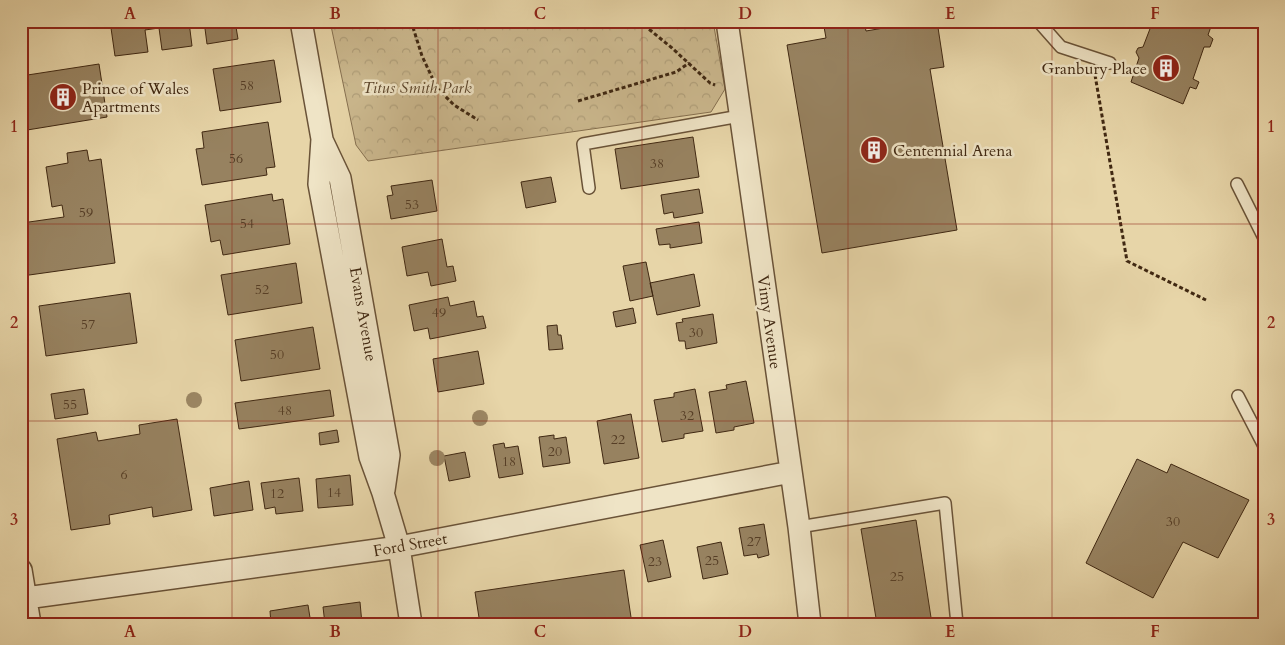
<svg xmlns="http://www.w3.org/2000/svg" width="1285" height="645" viewBox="0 0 1285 645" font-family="Cardo,serif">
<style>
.forest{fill:url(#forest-crowns);stroke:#867050}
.building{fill:#978260;stroke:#402812}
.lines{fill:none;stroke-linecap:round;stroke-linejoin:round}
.service-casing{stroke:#6a5338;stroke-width:14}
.minor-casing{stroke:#6a5338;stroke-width:24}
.path{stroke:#402812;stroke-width:3;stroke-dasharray:4 2.5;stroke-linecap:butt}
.service{stroke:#efe4c6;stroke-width:11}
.minor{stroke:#efe4c6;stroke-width:21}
.tree{fill:#9b8663}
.grid{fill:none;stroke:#8f2418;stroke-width:1;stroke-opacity:0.55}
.labels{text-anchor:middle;stroke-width:5;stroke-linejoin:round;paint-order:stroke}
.number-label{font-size:14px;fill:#563e26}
.poi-label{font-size:16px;fill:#402812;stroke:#efe4c6;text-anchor:start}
.park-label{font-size:16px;font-style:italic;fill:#5c452b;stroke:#efe4c6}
.street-label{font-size:16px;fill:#402812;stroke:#efe4c6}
.neatline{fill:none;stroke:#8f2418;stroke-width:2}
.grid-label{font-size:16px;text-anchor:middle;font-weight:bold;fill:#8f2418}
</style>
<defs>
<pattern id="forest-crowns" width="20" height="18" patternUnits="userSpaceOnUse" patternTransform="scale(1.25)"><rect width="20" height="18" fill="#cbb88e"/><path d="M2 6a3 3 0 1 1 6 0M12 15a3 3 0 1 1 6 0" fill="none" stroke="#af9e79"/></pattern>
</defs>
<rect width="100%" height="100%" fill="#e7d5a8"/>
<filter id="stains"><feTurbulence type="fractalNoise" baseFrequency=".004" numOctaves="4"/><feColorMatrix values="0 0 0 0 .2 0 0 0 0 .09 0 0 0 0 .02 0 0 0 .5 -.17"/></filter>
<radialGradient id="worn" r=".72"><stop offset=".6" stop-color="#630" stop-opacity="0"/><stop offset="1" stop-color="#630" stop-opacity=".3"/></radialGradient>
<!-- forest -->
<path class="forest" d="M330 21H713L725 89 711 112 368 161 356 145Z"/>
<!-- building -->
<path class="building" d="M110 21H197L189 22 192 46 162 50 159 28 145 30 148 52 115 56Z
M204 21H235L238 39 207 44Z
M823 21H864L866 31 925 21H937L944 67 930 69 957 230 822 253 787 45 826 38Z
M1153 21H1213L1208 35 1213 39 1210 47H1204L1193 79 1199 82 1196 89 1190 87 1183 104 1131 82 1139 58 1136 52 1138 48 1143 47Z
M274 60 281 102 220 111 213 69Z
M99 64 107 117 21 131V76Z
M268 122 275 167 266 168 267 175 202 185 196 149 204 148 202 132Z
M693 137 699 177 621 189 615 149Z
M87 150 89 161 101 159 115 263 22 276 21 233H23L22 223 64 217 62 205 52 207 46 167 68 163 67 153Z
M551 177 556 202 526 208 521 182Z
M432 180 437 211 391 219 387 196 393 195 391 186Z
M699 189 703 213 674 218 673 212 664 214 661 195Z
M272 194 273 201 283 199 290 244 223 255 220 240 211 242 205 205Z
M699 222 702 243 670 248V244L659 245 656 229Z
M442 239 447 267 453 266 456 281 431 286 428 272 407 276 402 247Z
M646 262 653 296 630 301 623 266Z
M296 263 302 303 228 315 221 275Z
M694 274 700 306 657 315 650 283Z
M130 293 137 343 46 356 39 306Z
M448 297 450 306 474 301 477 317 483 316 486 328 430 339 428 328 414 331 409 305Z
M633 308 636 323 616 327 613 312Z
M713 314 717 343 686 349 685 341H679L676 323 683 322 682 319Z
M557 325 558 335H561L563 349 549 350 547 326Z
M313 327 320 369 241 381 235 340Z
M478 351 484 384 438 392 433 359Z
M746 381 754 423 734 427V430L716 433 709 392 727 389 726 385Z
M84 389 88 414 55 419 51 394Z
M695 389 703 431 684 434V438L662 442 654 400 674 397V393Z
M330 390 334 416 239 429 235 403Z
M631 414 639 458 604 464 597 421Z
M177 419 192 510 153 517 152 507 109 515 110 524 71 530 57 439 96 432 98 441 140 434 139 425Z
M337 430 339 442 320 445 319 433Z
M554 435V439L566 437 570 463 543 467 539 437Z
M504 443 505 448 518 446 523 474 499 478 493 445Z
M465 452 470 477 449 481 444 456Z
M1137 459 1167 473 1171 464 1249 500 1218 558 1183 542 1153 598 1086 563Z
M350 475 353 505 318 508 316 479Z
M299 478 303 511 276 514 275 507 265 509 261 483Z
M249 481 253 510 214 516 210 488Z
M916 520 932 624H877L861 529Z
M764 524 769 555 758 558 757 554 744 556 739 528Z
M663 540 671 577 648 582 640 545Z
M721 542 728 574 703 579 697 547Z
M624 570 632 624H480L475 592Z
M360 602 362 624H325L323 607Z
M308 605 311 624H271L270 611Z"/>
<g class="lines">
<!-- service casing -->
<g class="service-casing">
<path id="service" d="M1038 21 1061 47 1110 63
M1237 184 1264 238
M589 188 583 144 740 116
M1238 396 1264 446
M799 527 945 503 957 624"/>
</g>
<!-- minor casing -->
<g class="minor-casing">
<path id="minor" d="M301 21 322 139 319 184 370 457 383 493 399 547 411 624
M727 21 799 527 810 624
M323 142 340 178 389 455 384 490
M21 570 30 624
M26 598 399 547 791 472"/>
</g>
<!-- path -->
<path class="path" d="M411 21 422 56 437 88 454 105 478 120
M639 21 672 48 710 83 715 85
M1095 75 1127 261 1206 300
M578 101 676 72 689 63"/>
<!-- service -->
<use href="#service" class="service"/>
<!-- minor -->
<use href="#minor" class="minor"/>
</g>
<!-- trees -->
<g class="tree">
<circle cx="194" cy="400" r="8"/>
<circle cx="480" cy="418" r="8"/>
<circle cx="437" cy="458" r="8"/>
</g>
<!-- grid -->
<path class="grid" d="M232 21V624M438 21V624M642 21V624M848 21V624M1052 21V624M21 224H1264M21 421H1264"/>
<!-- icons -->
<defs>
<g id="building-disc" transform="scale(1.4375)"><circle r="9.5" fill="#8f2418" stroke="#efe4c6"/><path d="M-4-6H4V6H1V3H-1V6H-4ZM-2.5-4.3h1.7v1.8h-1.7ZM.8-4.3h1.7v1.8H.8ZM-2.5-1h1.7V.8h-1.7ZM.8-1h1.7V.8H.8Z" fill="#fff"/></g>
</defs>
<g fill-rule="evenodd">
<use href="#building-disc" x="1166" y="68"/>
<use href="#building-disc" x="63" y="97"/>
<use href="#building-disc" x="874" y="150"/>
</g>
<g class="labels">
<!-- number labels -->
<g class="number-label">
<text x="247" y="90">58</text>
<text x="236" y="163">56</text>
<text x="657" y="168">38</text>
<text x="412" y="209">53</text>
<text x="86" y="217">59</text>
<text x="247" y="228">54</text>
<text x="262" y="294">52</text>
<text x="439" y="317">49</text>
<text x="88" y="329">57</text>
<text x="696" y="337">30</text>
<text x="277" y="359">50</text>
<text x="70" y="409">55</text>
<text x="285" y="415">48</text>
<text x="687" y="420">32</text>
<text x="618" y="444">22</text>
<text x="555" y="456">20</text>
<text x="509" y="466">18</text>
<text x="124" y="479">6</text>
<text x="334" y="497">14</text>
<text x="277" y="498">12</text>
<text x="1173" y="526">30</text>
<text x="754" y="546">27</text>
<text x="712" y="565">25</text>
<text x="655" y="566">23</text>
<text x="897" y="581">25</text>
</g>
<!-- poi labels -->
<g class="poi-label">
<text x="1147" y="74" text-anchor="end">Granbury Place</text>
<text x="82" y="94">Prince of Wales<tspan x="82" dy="18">Apartments</tspan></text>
<text x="893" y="156">Centennial Arena</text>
</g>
<!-- park labels -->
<g class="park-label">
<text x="417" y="93">Titus Smith Park</text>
</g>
<!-- street labels -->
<g class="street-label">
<text transform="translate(364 314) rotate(80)" y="6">Evans Avenue</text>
<text transform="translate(770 322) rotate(82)" y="6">Vimy Avenue</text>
<text transform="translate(410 544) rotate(-10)" y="6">Ford Street</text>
</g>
</g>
<!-- margin -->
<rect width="1285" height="645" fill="none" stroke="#e7d5a8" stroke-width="55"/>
<rect x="28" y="28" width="1230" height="590" class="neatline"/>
<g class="grid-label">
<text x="130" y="19">A</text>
<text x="335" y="19">B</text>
<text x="540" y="19">C</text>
<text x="745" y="19">D</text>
<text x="950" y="19">E</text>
<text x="1155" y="19">F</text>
<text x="14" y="132">1</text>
<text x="1271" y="132">1</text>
<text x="14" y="328">2</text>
<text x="1271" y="328">2</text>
<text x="14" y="525">3</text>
<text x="1271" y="525">3</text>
<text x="130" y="637">A</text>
<text x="335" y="637">B</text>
<text x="540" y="637">C</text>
<text x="745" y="637">D</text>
<text x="950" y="637">E</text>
<text x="1155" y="637">F</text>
</g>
<rect width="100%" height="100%" filter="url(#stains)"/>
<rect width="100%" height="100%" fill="url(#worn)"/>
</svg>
